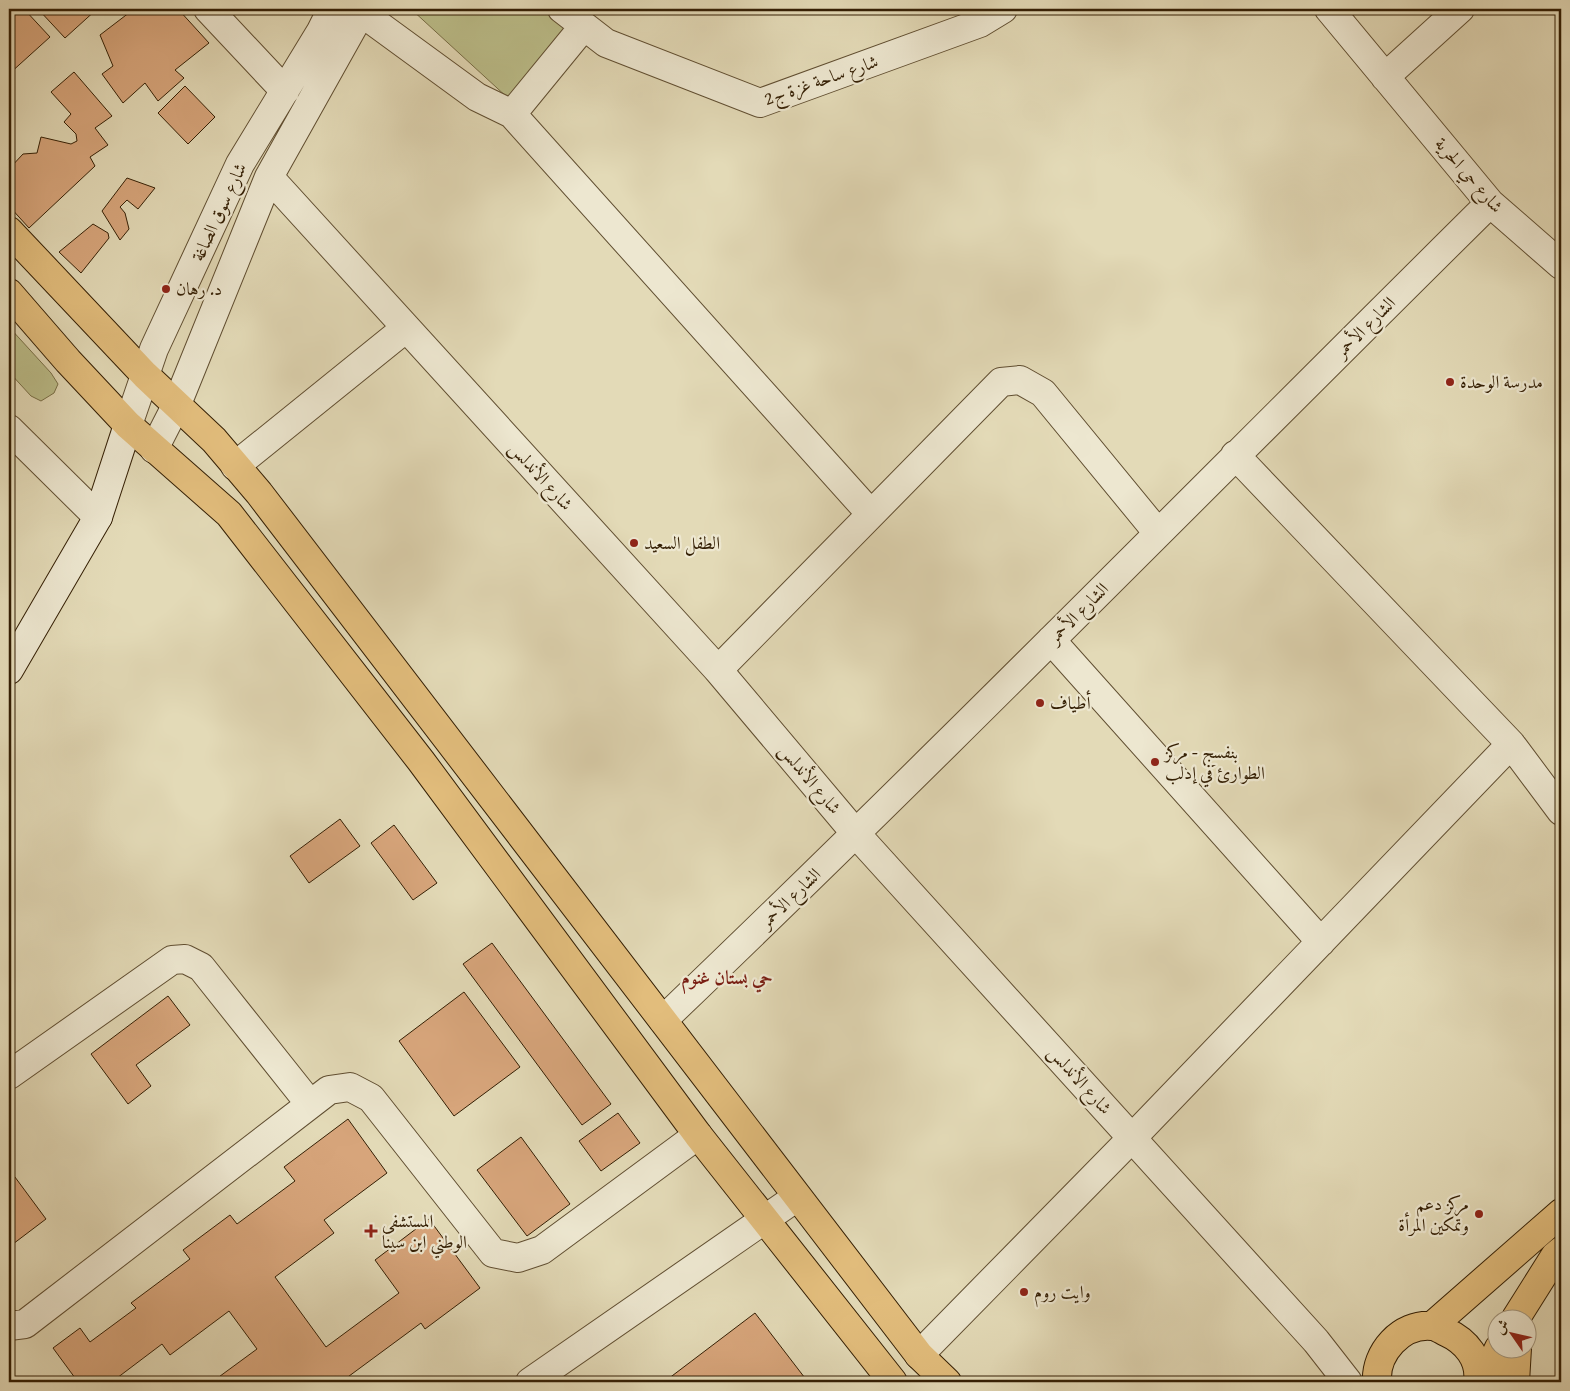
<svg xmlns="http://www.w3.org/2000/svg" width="1570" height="1391" viewBox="0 0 1570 1391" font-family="'Gentium Book Plus',Amiri,serif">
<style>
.green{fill:#bbbd89;stroke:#786e46}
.building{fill:#d7a57b;stroke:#341f04}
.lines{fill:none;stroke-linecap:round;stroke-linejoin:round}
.street-casing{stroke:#604e31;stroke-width:30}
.secondary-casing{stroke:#341f04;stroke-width:30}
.primary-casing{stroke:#341f04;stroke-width:30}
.street{stroke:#ede7d0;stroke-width:28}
.secondary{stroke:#ede7d0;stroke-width:28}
.primary{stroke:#e2bd7c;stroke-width:28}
.poi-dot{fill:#8f2418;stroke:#ede7d0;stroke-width:2}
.labels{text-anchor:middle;stroke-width:4.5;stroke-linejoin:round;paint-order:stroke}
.street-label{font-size:18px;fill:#341f04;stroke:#ede7d0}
.poi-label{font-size:18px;fill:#341f04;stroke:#ede7d0;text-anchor:start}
.neighbourhood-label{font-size:19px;font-weight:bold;fill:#7a1f14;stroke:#ede7d0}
</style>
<rect width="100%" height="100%" fill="#e3dab7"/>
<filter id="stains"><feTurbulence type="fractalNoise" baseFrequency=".004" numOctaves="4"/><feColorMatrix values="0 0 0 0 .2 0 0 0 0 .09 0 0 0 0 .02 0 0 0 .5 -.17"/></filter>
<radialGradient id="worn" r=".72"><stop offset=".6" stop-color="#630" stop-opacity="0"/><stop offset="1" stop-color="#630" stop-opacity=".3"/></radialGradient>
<!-- green -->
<path class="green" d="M411 9H554L575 26 509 99Z
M9 327 51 373 58 384 54 393 41 401 31 396 9 372Z"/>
<!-- building -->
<path class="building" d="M9 9H24L50 37 9 74Z
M38 9H97L65 38Z
M134 9H178L209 43 175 70 184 78 158 101 145 83 123 103 102 74 113 66 100 35Z
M74 72 112 116 95 128 108 145 90 157 95 166 29 228 9 206V169L23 154 37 153 41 137 71 144 77 141 76 134 64 122 71 114 51 92Z
M185 86 215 117 188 144 158 113Z
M127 178 155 188 138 209 127 200 120 207 125 213 129 229 120 240 102 211Z
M93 224 108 233 109 238 81 273 59 252Z
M340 819 360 846 309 883 290 856Z
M394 825 437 883 413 900 371 843Z
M492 943 611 1104 582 1125 463 964Z
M464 992 520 1067 454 1116 399 1041Z
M168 996 190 1025 136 1065 151 1086 128 1104 91 1054Z
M618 1113 640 1143 601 1171 579 1141Z
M348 1119 387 1173 324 1220 334 1233 275 1277 326 1347 399 1293 375 1260 429 1219 480 1288 425 1329 421 1323 341 1382H212L257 1349 229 1311 170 1355 162 1344 117 1378 119 1381 117 1382H78L53 1348 80 1328 90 1342 136 1308 131 1303 190 1259 183 1250 230 1215 237 1224 295 1181 284 1167Z
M521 1137 570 1204 527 1236 477 1170Z
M9 1169 46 1219 9 1247Z
M755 1313 808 1382H664Z"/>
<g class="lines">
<!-- street casing -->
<g class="street-casing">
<path id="street" d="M208 9 285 91
M562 9 606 43 760 103 980 23 1003 9
M1329 9 1490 203 1561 265
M362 13 477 97 512 114 584 26
M1385 77 1460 9
M512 114 870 513
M269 177 718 670 857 835 1316 1341 1348 1382
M128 425 154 349 240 164 321 31 332 9
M9 429 98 517
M154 449 177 404 269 177 363 9
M1235 455 1511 744 1561 811
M235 466 406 328
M1051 640 1321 942
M718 670 1001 382 1020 380 1043 393 1158 533
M663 1020C943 752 1214 476 1490 203
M9 1075 172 960 185 959 201 967 310 1104
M9 1326 25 1324 329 1090 350 1087 371 1098 493 1253 518 1258 542 1250 698 1135
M919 1355 1132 1138 1511 744
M530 1382 797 1197"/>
</g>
<!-- secondary casing -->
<g class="secondary-casing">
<path id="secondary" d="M9 670 98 517 128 425"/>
</g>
<!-- primary casing -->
<g class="primary-casing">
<path id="primary" d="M9 231 145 375 214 440 259 493 919 1355 947 1382
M9 293 68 361 128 425 229 514 421 761 698 1135 893 1382
M1516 1318 1555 1256 1561 1251
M1432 1326 1561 1213
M1377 1382C1375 1353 1401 1323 1432 1326 1436 1326 1442 1330 1446 1332 1466 1341 1481 1359 1478 1382
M1483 1382 1499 1348
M1515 1382 1517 1348"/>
</g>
<!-- street -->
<use href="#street" class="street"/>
<!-- secondary -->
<use href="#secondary" class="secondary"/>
<!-- primary -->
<use href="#primary" class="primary"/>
</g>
<!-- markers -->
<g class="poi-dot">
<circle cx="166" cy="289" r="5"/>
<circle cx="1450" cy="382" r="5"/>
<circle cx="634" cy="543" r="5"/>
<circle cx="1040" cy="703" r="5"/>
<circle cx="1155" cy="762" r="5"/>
<circle cx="1479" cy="1214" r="5"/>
<path d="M368.5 1223.5h5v5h5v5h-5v5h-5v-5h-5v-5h5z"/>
<circle cx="1024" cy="1292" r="5"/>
</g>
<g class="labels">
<!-- street labels -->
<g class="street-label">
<text transform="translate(821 80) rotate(-19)" y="6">شارع ساحة غزة ج2</text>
<text transform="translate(1469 175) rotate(49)" y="6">شارع حي الحرية</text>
<text transform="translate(219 212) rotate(-65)" y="6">شارع سوق الصاغة</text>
<text transform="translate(1365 327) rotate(-45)" y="6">الشارع الأحمر</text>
<text transform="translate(541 476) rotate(48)" y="6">شارع الأندلس</text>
<text transform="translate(1078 613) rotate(-45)" y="6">الشارع الأحمر</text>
<text transform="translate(810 779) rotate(50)" y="6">شارع الأندلس</text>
<text transform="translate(790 898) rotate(-44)" y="6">الشارع الأحمر</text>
<text transform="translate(1080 1080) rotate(48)" y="6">شارع الأندلس</text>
</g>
<!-- poi labels -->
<g class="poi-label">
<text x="176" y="295">د. رهان</text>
<text x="1460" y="388">مدرسة الوحدة</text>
<text x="644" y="549">الطفل السعيد</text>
<text x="1050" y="709">أطياف</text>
<text x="1165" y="758">بنفسج - مركز<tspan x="1165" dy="21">الطوارئ في إدلب</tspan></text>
<text x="1469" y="1210" text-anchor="end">مركز دعم<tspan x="1469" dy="21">وتمكين المرأة</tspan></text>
<text x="382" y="1227">المستشفى<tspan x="382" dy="21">الوطني ابن سينا</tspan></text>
<text x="1034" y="1298">وايت روم</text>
</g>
<!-- neighbourhood labels -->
<g class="neighbourhood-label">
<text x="727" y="984">حي بستان غنوم</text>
</g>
</g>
<!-- margin -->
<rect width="1570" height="1391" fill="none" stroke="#e3dab7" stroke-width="30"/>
<rect x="10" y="10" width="1550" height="1371" fill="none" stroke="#341f04" stroke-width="2.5"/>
<rect x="15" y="15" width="1540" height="1361" fill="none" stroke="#341f04"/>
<!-- north arrow -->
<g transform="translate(1512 1334) rotate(304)"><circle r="24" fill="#ede7d0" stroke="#a3977e"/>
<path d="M0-4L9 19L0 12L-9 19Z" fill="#8f2418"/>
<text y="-8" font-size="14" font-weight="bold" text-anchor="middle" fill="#341f04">ش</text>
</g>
<rect width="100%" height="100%" filter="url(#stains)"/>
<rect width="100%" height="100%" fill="url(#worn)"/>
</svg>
